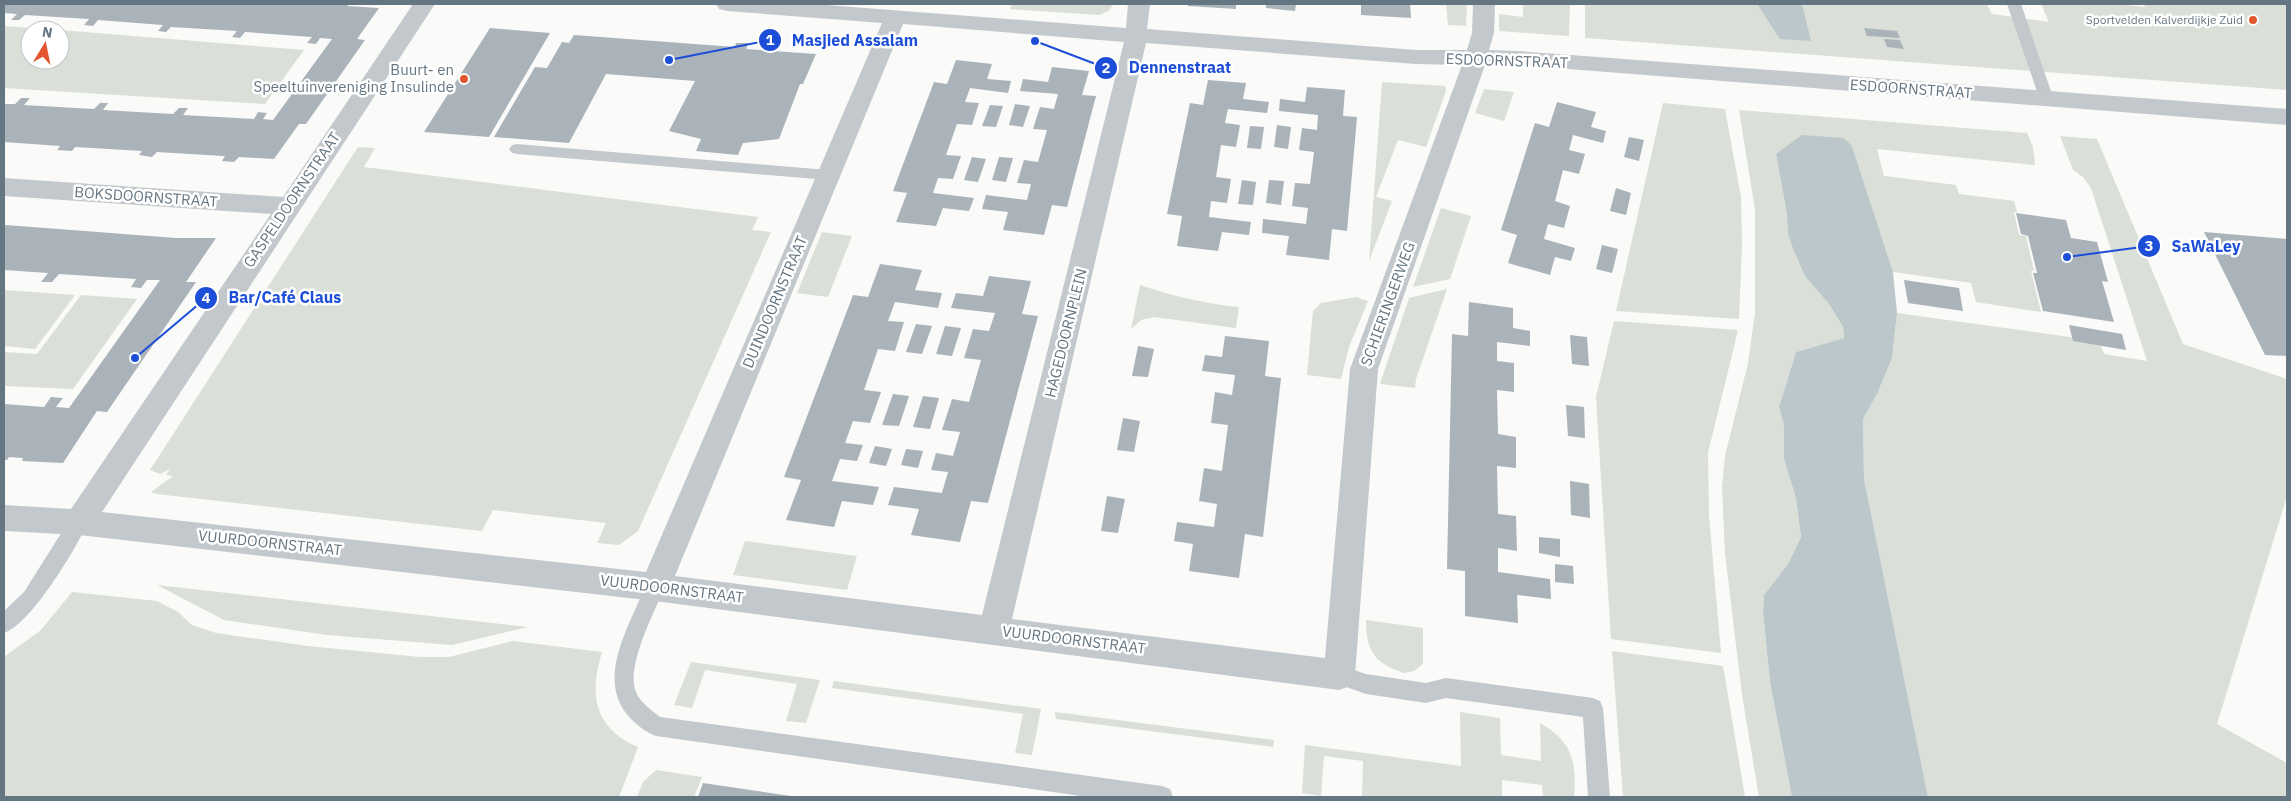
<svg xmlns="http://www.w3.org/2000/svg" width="2291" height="801" viewBox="0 0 2291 801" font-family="'IBM Plex Sans',sans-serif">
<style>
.green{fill:#dadfd7}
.water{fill:#bbc7cb}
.building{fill:#aab3b9}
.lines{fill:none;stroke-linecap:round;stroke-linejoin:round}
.lane{fill:#c3c8cc;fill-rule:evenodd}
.street{fill:#c3c8cc;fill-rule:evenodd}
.poi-dot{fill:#e4572e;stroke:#fff;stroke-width:2}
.labels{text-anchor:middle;stroke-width:5;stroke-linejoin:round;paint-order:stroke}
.far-poi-label{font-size:12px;fill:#657683;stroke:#fff;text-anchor:end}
.street-label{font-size:15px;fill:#657683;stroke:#fff}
.poi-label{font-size:15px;fill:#657683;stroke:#fff;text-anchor:end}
.leader{fill:none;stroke:#1d4ed8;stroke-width:2}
.callout-dot{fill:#1d4ed8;stroke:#fff;stroke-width:2}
.mark-label{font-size:15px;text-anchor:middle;font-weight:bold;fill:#fff}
.callout-label{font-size:16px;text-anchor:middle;font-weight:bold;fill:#1d4ed8;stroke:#fff;stroke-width:5;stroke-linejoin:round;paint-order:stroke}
</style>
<rect width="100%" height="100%" fill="#fafaf8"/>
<!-- green -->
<path class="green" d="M1012 4H1113L1109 11 1099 15 1010 9Z
M1446 4H1467L1466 26 1448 25Z
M1523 4H1570L1569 36 1499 31V14L1523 17Z
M1585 4H1757L1762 11 1810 41 1802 4H1987L1992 14 2049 22 2041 4H2116L2145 7 2144 4H2287V90L1585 38Z
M4 26 54 30H30V60H60V30L304 50 265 104 4 88Z
M1382 82 1445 86 1446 91 1426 147 1398 140 1376 197 1392 201 1369 261Z
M1484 89 1514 92 1504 121 1475 113Z
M1663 103 1725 109 1741 197 1742 246 1739 319 1616 311Z
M1739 110 2027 133 2033 147 2035 165 1877 149 1884 176 1956 185 1959 194 2014 201 2017 212H2014L2019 235 2026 236 2034 271H2031L2041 312 1976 302 1971 283 1893 272 1852 146 1776 154 1787 214 1788 234 1793 249 1805 276 1829 304 1843 327 1844 338 1796 352 1779 407 1784 425V459L1796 498 1801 537 1788 564 1764 595 1763 612 1770 682 1792 797H1759L1742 695 1725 553 1722 487 1725 456 1748 363 1755 313V210Z
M2060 136 2097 139 2183 344 2287 379V496L2217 724 2287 763V797H1928L1864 479 1863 419 1877 394 1892 358 1897 313 2099 341 2104 354 2147 361 2091 188 2083 177 2073 170Z
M358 147 375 148 364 167 758 217 752 230 771 232 638 531 619 545 597 543 606 523 493 510 482 531 157 494 151 492 173 476 166 475 170 469 160 474 150 470Z
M1441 208 1471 216 1450 279 1413 287Z
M822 232 852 236 828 297 797 293Z
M1140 285C1173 296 1205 304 1239 307L1236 328 1154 317 1141 320 1131 329Z
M1447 289 1416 379 1415 388 1380 384 1409 298Z
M4 290 75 295 35 349 4 346Z
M81 295 137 299 73 389 4 386V352L37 354Z
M1356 297 1368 301 1349 347 1341 379 1307 375 1313 311 1321 303Z
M1614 321 1738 330 1708 453 1709 516 1721 653 1611 639 1596 397Z
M745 541 857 556 847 590 733 575Z
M157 585 528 627 452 645 327 635 224 620Z
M72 592 157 601 178 612 192 625 216 633 308 646 420 657H449L513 641 602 652C589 694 593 727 638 747L619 797H4V657L41 630Z
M1366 620 1423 628V664L1414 671 1404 673C1375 663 1366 652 1366 620Z
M1612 651 1723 666 1745 797H1623Z
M691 662 820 680 806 723 786 721 797 684 705 670 692 708 674 705Z
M834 681 1041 709 1032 755 1015 753 1023 714 832 688Z
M1055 712 1274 740 1273 747 1056 719Z
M1460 712 1500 718 1501 755 1541 761 1540 723C1572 741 1577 762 1574 797H1543L1542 785 1502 780V797H1362L1363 761 1324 756 1321 796 1302 793 1305 745 1461 766Z
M656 770 702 777 694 797H637L643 782Z"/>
<!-- water -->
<path class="water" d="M1757 4H1802L1811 41 1780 39Z
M1802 135 1843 138 1852 146 1893 272 1897 313 1892 358 1877 394 1863 419 1864 479 1928 797H1792L1770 682 1763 612 1764 595 1788 564 1801 537 1796 498 1784 459V425L1779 407 1796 352 1844 338 1843 327 1829 304 1805 276 1793 249 1788 234 1787 214 1776 154Z"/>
<!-- building -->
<path class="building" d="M4 4H349L347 6 379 8 357 39 365 40 306 124H299L274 159 239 157 234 162 222 161 225 156H223L157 152 152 157 139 155 142 151 75 147 72 151 57 150 60 146 4 142V104H15L21 98H30L24 105 94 109 100 103H108L103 110 173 114 179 108H188L183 115 254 119 258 112 267 113 263 119 273 120 332 39 320 38 316 44 307 43 312 37 245 32 240 38 232 37 237 31 171 27 166 32 158 31 163 25 98 20 93 26 84 25 89 19 25 15 19 20H11L17 14 4 13Z
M1188 4H1236V9L1188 6Z
M1266 4H1296L1295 11 1266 8Z
M1361 4H1410L1411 18 1361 15Z
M490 28 550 33 489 137 424 132Z
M1864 28 1897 31 1900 38 1867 36Z
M574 35 735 47 736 43H748L746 49 816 54 803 84H800L779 139 743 143 738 155 696 151 701 139 669 131 695 81 606 74 569 143 494 137 535 67 547 68 562 42 569 43Z
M1884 39 1900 40 1904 49 1887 47Z
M956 60 992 64 987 79 1011 81 1008 93 970 88 965 102 979 103 972 125 957 124 946 155 961 156 953 179 938 178 933 193 974 198 969 211 943 208 936 226 896 222 907 193 893 191 934 82 947 84Z
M1052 67 1089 71 1082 95 1096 96 1067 207 1052 205 1044 235 1003 230 1008 212 982 209 986 195 1027 200 1031 184 1017 183 1024 160 1038 162 1047 130 1033 129 1040 107 1054 109 1058 94 1020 91 1023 79 1048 82Z
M1208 80 1246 83 1243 99 1269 102 1267 113 1228 109 1225 123 1240 125 1236 147 1221 145 1216 177 1231 179 1227 203 1211 201 1209 217 1251 222 1249 235 1222 232 1218 251 1177 246 1182 216 1167 214 1190 103 1203 105Z
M1307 87 1345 90 1343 116 1357 117 1347 231 1332 229 1329 260 1286 255 1289 236 1262 233 1263 219 1306 224 1308 208 1292 206 1295 183 1310 184 1314 152 1299 150 1302 128 1317 130 1318 115 1279 111 1280 99 1305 102Z
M1557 102 1596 112 1591 127 1606 131 1603 143 1573 135 1569 150 1585 154 1579 174 1563 170 1555 201 1570 206 1564 228 1548 224 1544 239 1575 248 1571 261 1555 257 1550 275 1508 263 1517 235 1501 230 1535 123 1549 127Z
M1015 104 1030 106 1023 127 1009 125Z
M990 105 1003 106 996 127 982 126Z
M1277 125 1291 127 1288 149 1274 147Z
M1250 126 1264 127 1261 149 1247 148Z
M1629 137 1644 140 1639 161 1624 157Z
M972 157 986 159 978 182 964 180Z
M999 157 1013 158 1006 182 992 180Z
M1242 180 1256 182 1253 205 1238 204Z
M1269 180 1284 181 1281 205 1266 203Z
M1616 188 1631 193 1626 215 1610 211Z
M2016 213 2066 220 2071 238 2097 242 2108 282 2102 281 2114 322 2043 311 2033 273H2037L2028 236 2021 234Z
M6 225 176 238H216L186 282H196L107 412 97 411 63 463 22 461 23 458 9 457 7 460H4V404L44 407 51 397 63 398 56 407 69 408 160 280H147L141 288 131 287 136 279 59 274 52 282H41L48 273 4 270V226Z
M2204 232 2287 239V356L2265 355Z
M1602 245 1618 249 1612 273 1596 269Z
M880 264 922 270 915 290 942 293 938 308 895 302 888 321 904 322 895 351 878 349 864 390 881 392 870 423 853 421 845 443 863 445 857 461 840 459 832 481 879 487 873 505 842 501 834 527 786 520 801 480 784 477 853 295 868 297Z
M989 276 1031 281 1022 314 1038 316 988 503 971 501 960 542 911 535 919 509 888 505 894 487 942 493 948 472 931 470 936 453 953 456 960 432 942 430 952 399 969 402 981 360 964 358 973 329 989 331 995 313 951 308 956 293 983 296Z
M1904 280 1959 288 1963 311 1908 303Z
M1469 302 1513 308V328L1530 331V346L1497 342V361L1514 363V392L1497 390 1498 434 1516 437V468L1497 466 1498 514 1516 516 1517 551 1498 548V572L1550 579 1551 599 1517 595 1518 623 1465 616V571L1447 569 1452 334 1468 336Z
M916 324 932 326 922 354 906 352Z
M2069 325 2122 334 2126 350 2073 341Z
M945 326 961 328 952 356 936 354Z
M1570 335 1587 337 1589 366 1572 364Z
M1225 336 1269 341 1265 376 1281 378 1263 537 1245 534 1239 578 1189 571 1193 544 1174 541 1177 522 1214 527 1217 504 1199 501 1204 468 1222 471 1228 425 1211 423 1215 392 1232 395 1235 375 1202 371 1205 355 1222 357Z
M1138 346 1154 349 1148 377 1132 376Z
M893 394 909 396 899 426 882 425Z
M923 396 939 398 930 429 913 427Z
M1566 405 1584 407 1585 438 1568 436Z
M1123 418 1140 421 1134 452 1117 450Z
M875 446 892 449 886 466 869 463Z
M906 449 923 451 918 468 901 465Z
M1570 481 1589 484 1590 518 1571 515Z
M1107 496 1125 499 1118 533 1101 531Z
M1539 537 1560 539V557L1539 553Z
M1555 564 1573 566 1574 584 1555 582Z
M703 783 791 796 790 797H698Z"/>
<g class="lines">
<!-- lane -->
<path class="lane" d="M2007 4H2021L2054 100 2052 104H2042L2040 100Z
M517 144 828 170 833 171 836 175 833 179 828 180 517 154 512 153 509 149 512 145Z
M79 514 86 516 88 522C76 549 31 624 4 633V611L24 592 72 516Z
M655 578 662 581 665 587C655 610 625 668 636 692 640 702 651 710 660 717L1162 786 1170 789 1173 797H1088L656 736C646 732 638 726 631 719 594 681 629 627 645 587L648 581Z
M1339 665 1366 674 1426 683 1446 678 1593 698 1600 701 1603 708 1610 797H1588L1583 717 1446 698 1426 703 1366 694 1332 682 1329 675 1332 668Z"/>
<!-- street -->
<path class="street" d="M413 4H435L102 512 646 572 882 23 727 11 719 9 716 4H813L1126 28 1128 4H1150L1147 29 1416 50H1467L1472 33 1473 4H1495L1494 33 1489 50 1518 51 2287 109V125L1518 65H1485L1378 369 1355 675 1350 686 1339 690 655 601 79 535 4 531V505L71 509 271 214 4 196V178L283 197ZM903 24 1124 42 982 615 675 576ZM1146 43 1416 64 1462 65 1350 369 1325 658 1012 619Z"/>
</g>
<!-- markers -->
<g class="poi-dot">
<circle cx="2253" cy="20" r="5"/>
<circle cx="464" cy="79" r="5"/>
</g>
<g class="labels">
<!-- far-poi labels -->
<g class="far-poi-label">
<text x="2243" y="24">Sportvelden Kalverdijkje Zuid</text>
</g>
<!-- street labels -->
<g class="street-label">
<text transform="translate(1507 61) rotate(2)" y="5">ESDOORNSTRAAT</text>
<text transform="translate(1911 89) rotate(4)" y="5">ESDOORNSTRAAT</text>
<text transform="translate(146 197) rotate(4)" y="5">BOKSDOORNSTRAAT</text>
<text transform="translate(292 200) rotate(-56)" y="5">GASPELDOORNSTRAAT</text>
<text transform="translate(775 302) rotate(-67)" y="5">DUINDOORNSTRAAT</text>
<text transform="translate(1388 304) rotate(-70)" y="5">SCHIERINGERWEG</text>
<text transform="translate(1066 333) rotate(-76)" y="5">HAGEDOORNPLEIN</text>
<text transform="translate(270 543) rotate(6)" y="5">VUURDOORNSTRAAT</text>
<text transform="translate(672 589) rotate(7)" y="5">VUURDOORNSTRAAT</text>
<text transform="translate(1074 640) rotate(7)" y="5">VUURDOORNSTRAAT</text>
</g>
<!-- poi labels -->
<g class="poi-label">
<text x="454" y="75">Buurt- en<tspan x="454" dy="17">Speeltuinvereniging Insulinde</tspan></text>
</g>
</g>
<!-- callouts -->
<path class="leader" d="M669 60L770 40M1035 41L1106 68M2067 257L2149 246M135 358L206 298"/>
<g class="callout-dot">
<circle cx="669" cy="60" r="5"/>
<circle cx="1035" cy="41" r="5"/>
<circle cx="2067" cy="257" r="5"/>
<circle cx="135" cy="358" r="5"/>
<circle cx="770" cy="40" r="12"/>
<circle cx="1106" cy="68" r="12"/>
<circle cx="2149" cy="246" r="12"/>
<circle cx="206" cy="298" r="12"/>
</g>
<g class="mark-label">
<text x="770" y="45">1</text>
<text x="1106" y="73">2</text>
<text x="2149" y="251">3</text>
<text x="206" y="303">4</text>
</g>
<g class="callout-label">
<text x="855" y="46">Masjied Assalam</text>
<text x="1180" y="73">Dennenstraat</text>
<text x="2206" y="252">SaWaLey</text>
<text x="285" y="303">Bar/Café Claus</text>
</g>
<!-- border -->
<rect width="2291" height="801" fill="none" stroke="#657683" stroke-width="10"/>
<!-- north arrow -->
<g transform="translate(45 45) rotate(10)"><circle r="24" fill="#ffffff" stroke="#c1c8cd"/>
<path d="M0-4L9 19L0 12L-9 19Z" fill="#e4572e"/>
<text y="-8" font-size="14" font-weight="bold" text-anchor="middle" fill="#657683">N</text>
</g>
</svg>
